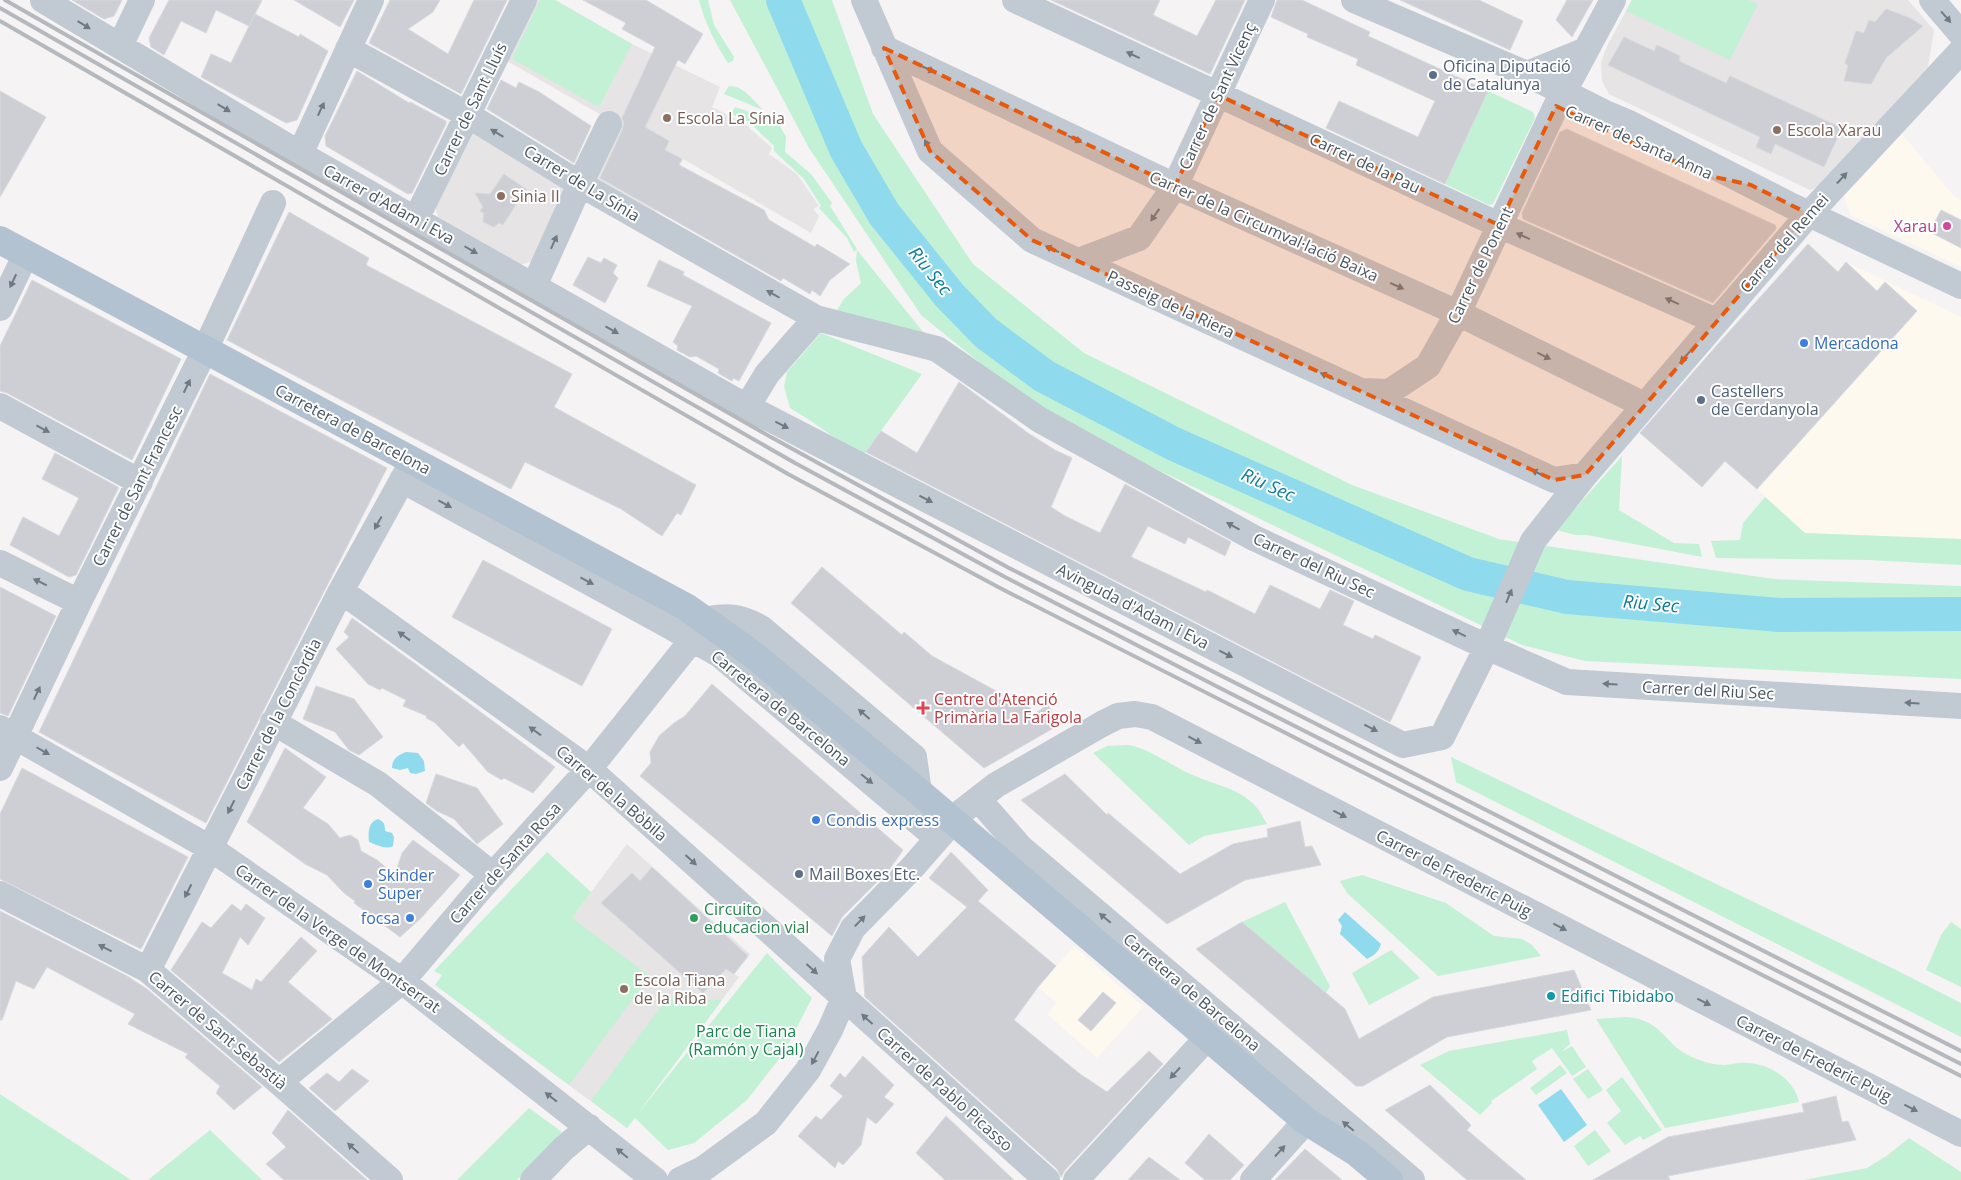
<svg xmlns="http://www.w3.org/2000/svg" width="1961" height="1180" viewBox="0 0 1961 1180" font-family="'Open Sans',sans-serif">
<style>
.commercial{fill:#fdf9ef}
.education{fill:#e6e4e5}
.green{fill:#c3f1d5}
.water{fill:#90daee}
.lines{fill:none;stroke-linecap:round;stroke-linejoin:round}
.river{stroke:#90daee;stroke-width:34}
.building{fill:#cdcfd5;stroke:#d7d9de}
.minor{stroke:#c1cad2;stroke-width:26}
.major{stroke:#b3c2d1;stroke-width:28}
.rail{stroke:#b5b8bd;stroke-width:4}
.oneway{fill:#6e7983}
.marked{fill:#e8590c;fill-opacity:0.2;stroke:#e8590c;stroke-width:4;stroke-dasharray:10 6;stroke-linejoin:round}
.service-dot{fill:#5c6f8a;stroke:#fff;stroke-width:2}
.education-dot{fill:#8d6e63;stroke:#fff;stroke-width:2}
.hotel-dot{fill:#d1479c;stroke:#fff;stroke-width:2}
.shop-dot{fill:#3f7fe0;stroke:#fff;stroke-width:2}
.health-dot{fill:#e0444e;stroke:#fff;stroke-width:2}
.leisure-dot{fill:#2e9e5b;stroke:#fff;stroke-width:2}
.culture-dot{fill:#0f9aa8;stroke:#fff;stroke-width:2}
.labels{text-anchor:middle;stroke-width:4;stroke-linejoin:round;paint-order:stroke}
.service-label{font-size:16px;fill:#4e5e75;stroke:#fff;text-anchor:start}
.street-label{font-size:16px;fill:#4a5661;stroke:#fff}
.education-label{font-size:16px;fill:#785e54;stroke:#fff;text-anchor:start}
.hotel-label{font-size:16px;fill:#b23c85;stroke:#fff;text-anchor:end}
.shop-label{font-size:16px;fill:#366cbe;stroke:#fff;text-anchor:start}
.health-label{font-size:16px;fill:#be3a42;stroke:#fff;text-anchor:start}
.leisure-label{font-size:16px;fill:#27864d;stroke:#fff;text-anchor:start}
.culture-label{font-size:16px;fill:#0d838f;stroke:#fff;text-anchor:start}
.park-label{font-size:16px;fill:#17864f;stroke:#fff}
.water-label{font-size:18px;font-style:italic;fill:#0c7c9b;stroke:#fff}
</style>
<rect width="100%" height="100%" fill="#f5f3f3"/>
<!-- commercial -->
<path class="commercial" d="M1902 134 1953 195 1961 200V267L1850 215 1844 196Z
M1808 244 1838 271 1846 262 1961 317V539L1805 533 1757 489 1790 452 1696 367Z
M1074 946 1143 1007 1097 1058 1047 1014 1056 1003 1038 987Z"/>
<!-- education -->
<path class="education" d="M536 0H555L632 44 720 87 712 107 744 123 772 148 769 154 797 174 819 206 813 209 819 216 811 233 683 159 652 217 596 184 601 115 507 61Z
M1632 0H1908L1934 30 1928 67 1820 186 1810 190 1609 94 1602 81 1601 62 1607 46Z
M469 132H474L567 187 535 260 520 265 438 217 434 203Z
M627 844 750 954 734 974 739 977 627 1128 490 1027Z"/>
<!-- green -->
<path class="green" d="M540 0H555L632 44 599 107 512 59Z
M699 0H708L714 25 734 57 733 61 728 63C715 43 705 23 699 0Z
M730 0H832L873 114 973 264 1084 353 1352 485 1499 539 1774 579 1961 586V679L1585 661 1522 645 1044 415 921 315 809 148Z
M1632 0H1748L1758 4 1730 60 1626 11Z
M729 86C744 86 753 100 763 110L724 94Z
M1488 91 1533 112 1535 118 1493 204 1489 205 1445 184Z
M735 107 777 121 786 137 785 152 811 174 832 203 830 206 857 249 854 252 847 238 819 208 821 206 804 179 774 151V146L749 122 731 114Z
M857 250 924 333 836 312 844 299 861 283 856 261Z
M821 333 922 374 862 457 811 421 790 408 784 386 787 372Z
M1622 456 1619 510 1674 543 1699 544 1702 557 1587 535H1576L1556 530Z
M1765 497 1805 533 1961 539V565L1869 560 1716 558 1711 541 1740 540 1743 523Z
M1129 745C1153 750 1172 767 1195 776 1213 784 1233 787 1249 800 1258 807 1262 815 1267 824L1204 836 1189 845 1093 753 1107 746Z
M1451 757 1892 968 1961 1003V1037L1456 782Z
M547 852 591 892 572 918 650 976 569 1085 435 985 442 975 434 971Z
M1362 875 1446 903 1494 936 1522 939 1532 945 1541 956 1438 976 1347 893 1340 881Z
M1285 902 1330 986 1326 993 1242 922Z
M1951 922 1961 929V987L1926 970 1941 935Z
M1391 950 1420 978 1369 1005 1352 973Z
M767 953 812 998 783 1054 747 1100 694 1143 668 1150 635 1118 627 1128 591 1101 667 998 722 1000 636 1116Z
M1626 1017C1664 1020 1663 1044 1690 1056 1700 1061 1713 1065 1724 1065 1732 1065 1739 1062 1747 1063 1770 1064 1794 1079 1799 1102L1665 1128 1596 1019Z
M1567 1030 1570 1044 1561 1052 1572 1046 1586 1067 1572 1076 1552 1048 1532 1061 1537 1069 1491 1101 1492 1103 1480 1115 1420 1065 1449 1051Z
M1560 1065 1567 1073 1536 1095 1530 1088Z
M1588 1069 1603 1090 1588 1099 1573 1079Z
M1622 1077 1662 1130 1643 1140 1640 1136 1625 1145 1607 1123 1621 1111 1606 1090Z
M0 1094 131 1180H0Z
M529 1108 562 1132 517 1180H457Z
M210 1130 262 1180H148Z
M1595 1130 1611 1151 1588 1166 1574 1146Z
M1909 1138 1961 1172V1180H1804L1867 1168 1888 1155Z"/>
<!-- water -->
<path class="water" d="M406 752 418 753 424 761 425 771 416 774 410 773 408 768 400 770 392 768C392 759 398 755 406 752Z
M378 819C384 822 385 824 385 831L392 833 394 837 393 846C386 850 377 845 369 842 368 833 368 822 378 819Z
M1345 912 1381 944C1379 952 1373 956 1367 959L1340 934 1342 926 1338 920Z
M1561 1089 1587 1125 1564 1142 1538 1105Z"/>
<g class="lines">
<!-- river -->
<path class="river" d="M783 0 846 149 884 214 950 296 986 333 1044 376 1174 444 1468 574 1567 597 1780 615 1961 614"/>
</g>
<!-- building -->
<path class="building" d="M72 0H122L114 16 104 19Z
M169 0H262L249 26 216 10 206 33 181 21 164 55 151 47 149 38Z
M294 0H354L340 27Z
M390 0H440L433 12 408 29 448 54 474 0H507L461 94 369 43Z
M583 0H646L703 34 685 64 678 60 645 127 669 141 665 150 682 159 679 165 764 210 769 220 815 247 817 244 850 264 830 280 820 296 812 290 810 294 783 278 781 281 600 178 622 131 624 123 622 118 655 47 622 29 626 23Z
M1051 0H1160L1153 15 1197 36 1216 0H1245L1210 74Z
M1277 0H1302L1370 32 1368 36 1488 91 1445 184 1326 128 1339 101 1418 137 1435 101 1356 65 1358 59 1307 37 1308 34 1271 17Z
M1400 0H1479L1523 21 1510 50Z
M1567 0H1593L1572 37 1556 20Z
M1886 9 1910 18 1923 26 1886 58 1871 84 1844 81 1848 66 1845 63 1856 31 1864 33 1869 20 1875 22Z
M255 14 299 37 300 34 328 51 297 120 286 123 201 77 211 54 231 63Z
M1624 37 1654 51 1657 45 1680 56 1679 61 1726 83 1730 76 1842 128 1824 167 1775 144 1771 154 1756 147 1760 137 1608 65Z
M357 71 409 103 410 102 446 121V124L412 193 408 194 326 146 325 136Z
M501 80 516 88 519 82 539 92 591 126 574 163 487 109Z
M0 91 46 117 0 197Z
M1567 129 1775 225 1776 229 1713 303 1523 219 1522 213 1560 132Z
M504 174 526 189 503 225 499 223 494 227 483 222 484 213 480 211 483 207 475 193 490 194Z
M1941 210 1961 220V248L1930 232Z
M289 212 369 258 366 265 572 374 554 407 696 485 681 515 677 513 662 536 621 509 525 462 511 489 227 340Z
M1808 244 1838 272 1846 262 1877 291 1885 282 1917 311 1757 489 1725 461 1702 487 1640 433 1717 345Z
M588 257 601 263 604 258 617 265 613 273 618 278 605 303 573 285Z
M659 260 684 272 683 275 771 323 739 381 733 378 732 381 718 373 719 369 696 356 690 357 677 350 678 346 673 342 692 306 647 286Z
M32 280 181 359 132 460 7 393 0 391V346Z
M210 374 387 468 206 823 39 732Z
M959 382 1028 433 1055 450 1072 458 1051 507 1065 516 1100 533 1125 484 1231 542 1225 556 1188 537 1185 544 1148 526 1131 557 1206 592 1207 590 1255 614 1270 585 1320 609 1330 590 1354 601 1343 625 1373 639 1375 635 1421 657 1390 722 866 452 881 431 917 453Z
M55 453 118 487V489L76 575 69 577 10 545 23 517 59 536 79 498 42 479Z
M483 560 612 629 582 686 452 617Z
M822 567 902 635 904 632 932 656 1009 698 1023 697 1034 714 1048 705 1059 725 984 768 791 603Z
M0 587 56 616 8 716 0 713Z
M352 618 421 668 555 767 533 793 504 778 502 780 488 772 463 743 459 747 434 722 426 718 427 716 403 706 406 700 382 688 380 690 368 684 336 649 349 637 344 632Z
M712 684 903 850 889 870 842 917 832 936 640 776 651 763 650 752 659 736 674 723 685 716Z
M316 686 354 699 383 737 359 755 349 750 335 732 303 719Z
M285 748 326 777 303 808 328 824 340 838 350 835 358 840 361 851 377 860 395 875 402 853 413 840 460 875 421 918 400 937 354 903 355 901 344 893 327 875 305 864 247 822Z
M22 768 188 857 141 949 0 879V814Z
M436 774 477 788 503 824 477 844 454 819 437 811 426 803Z
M1065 774 1107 815 1108 813 1180 874 1233 844 1268 837 1267 829 1300 821 1305 847 1312 846 1321 865 1245 880 1167 924 1021 800Z
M951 852 988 890 978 901 1056 966 1038 987 1014 1020 1080 1074 1107 1092 1149 1051 1163 1064 1065 1170 1061 1177 1057 1169 865 997 862 957 889 927 918 957 967 907 929 878Z
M652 867 748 956 734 974 726 969 703 993 601 903 632 873 640 881Z
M232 904 241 911 246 904 265 918 248 945 240 937 222 973 252 990 256 979 261 982 301 937 317 951 288 982 332 1019 279 1062 171 970 202 922 211 928Z
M0 911 127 976 147 989 262 1087 234 1110 216 1093 220 1086 185 1057 188 1054 128 1024 135 1014 47 967 34 989 16 981 2 1020H0Z
M1242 922 1345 1009 1359 1039 1433 997 1574 970 1591 1010 1447 1037 1363 1086H1356L1196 949Z
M1103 992 1116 1003 1091 1031 1078 1020Z
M863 1056 894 1085 884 1097 894 1104 876 1124 867 1117 861 1145 843 1165 838 1161 835 1168 798 1136 816 1116 821 1120 843 1096 830 1086 840 1073 845 1078Z
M352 1069 369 1081 335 1111 309 1088 327 1073 339 1082Z
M1430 1085 1471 1125 1467 1130 1526 1180H1467L1385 1110Z
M1836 1096 1842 1122 1848 1121 1856 1140 1668 1176 1670 1180H1593L1668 1137 1804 1112 1802 1104Z
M288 1110 367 1180H284L266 1164 286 1147 272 1133Z
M946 1116 1014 1180H945L916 1153Z
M1209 1134 1244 1165 1230 1180H1205L1185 1163Z
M1305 1149 1342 1180H1275Z
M1149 1157 1180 1180H1128Z"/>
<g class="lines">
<!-- minor -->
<path class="minor" d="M43 0 300 154 747 407 1403 745 1442 737 1487 647 1533 541 1585 475 1809 214 1961 51
M864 0 930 151 1032 240 1554 480 1585 475
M1015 0 1499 225 1716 321
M1354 0 1527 74 1605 113 1629 123 1792 206 1961 286
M1932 0 1961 34
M120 46 142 0
M884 48 1175 186 1458 313 1644 405
M348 49 466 114 580 184 816 318 937 349 1040 420 1254 538 1487 647 1567 682 1961 706
M1527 74 1586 50
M300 154 371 0
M416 219 524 0
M1079 261 1139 238 1175 186 1262 0
M534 286 580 184 609 124
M0 308 26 254
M1362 391 1389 392 1428 366 1458 313 1556 106 1613 0
M0 406 140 482
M747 407 767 374 816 318
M402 480 666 624 720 655 929 831 939 836
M0 563 79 602
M341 591 589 769 1047 1180
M273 722 378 784 493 875
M0 728 210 848 402 981 655 1180
M0 768 79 602 205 350 273 203
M978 799 1021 848 1412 1180
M0 894 148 970 279 1082 390 1180
M148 970 341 591 410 466
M279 1082 402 981 480 889 589 769 692 640 704 620C727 615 740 616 761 628L914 757 919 792
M533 1180 563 1149 589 1127
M680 1180 703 1169 766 1123 808 1070 830 1030 844 998 837 959 853 928 911 869 960 813 996 785 1102 724 1118 716 1135 714 1152 717 1961 1134
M1076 1180 1208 1037
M1253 1180 1306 1121"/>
<!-- major -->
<path class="major" d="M0 240 686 607 751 653 919 792 1306 1121 1357 1153 1389 1180"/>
<!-- rail -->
<path class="rail" d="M5 0 769 436 1009 568 1961 1051
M0 8 795 463 1005 577 1218 687 1961 1064
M0 21 788 474 1000 588 1961 1076"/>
</g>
<!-- one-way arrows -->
<defs><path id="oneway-solid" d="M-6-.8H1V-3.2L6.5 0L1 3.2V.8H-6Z" transform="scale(1.25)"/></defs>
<g class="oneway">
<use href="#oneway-solid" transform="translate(1946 17) rotate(49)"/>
<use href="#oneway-solid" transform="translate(84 25) rotate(31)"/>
<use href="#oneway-solid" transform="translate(1133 55) rotate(-155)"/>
<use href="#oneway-solid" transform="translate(928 69) rotate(25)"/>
<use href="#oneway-solid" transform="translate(224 108) rotate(31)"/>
<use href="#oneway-solid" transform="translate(321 109) rotate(-65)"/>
<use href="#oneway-solid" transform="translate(1280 124) rotate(-155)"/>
<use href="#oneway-solid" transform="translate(497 133) rotate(-149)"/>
<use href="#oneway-solid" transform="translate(1075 139) rotate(25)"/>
<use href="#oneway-solid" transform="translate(928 146) rotate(-119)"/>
<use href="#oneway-solid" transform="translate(1842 178) rotate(-47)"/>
<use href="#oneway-solid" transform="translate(1155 215) rotate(125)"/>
<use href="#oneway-solid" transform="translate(1523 236) rotate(-156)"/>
<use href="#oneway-solid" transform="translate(554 242) rotate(-66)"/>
<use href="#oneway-solid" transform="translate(1052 249) rotate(-156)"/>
<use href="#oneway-solid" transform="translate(471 250) rotate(30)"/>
<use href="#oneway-solid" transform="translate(13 281) rotate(115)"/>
<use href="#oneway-solid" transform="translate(1397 286) rotate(24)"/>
<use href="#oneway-solid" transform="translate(773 294) rotate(-150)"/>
<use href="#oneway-solid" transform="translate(1672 301) rotate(-156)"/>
<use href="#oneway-solid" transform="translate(612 330) rotate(29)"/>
<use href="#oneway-solid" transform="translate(1544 356) rotate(26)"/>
<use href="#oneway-solid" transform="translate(1685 357) rotate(131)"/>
<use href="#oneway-solid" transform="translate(1327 376) rotate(-155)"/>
<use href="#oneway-solid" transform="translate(187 386) rotate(-64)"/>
<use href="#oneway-solid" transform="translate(782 425) rotate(27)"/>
<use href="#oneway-solid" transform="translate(43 429) rotate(28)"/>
<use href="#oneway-solid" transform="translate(1538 473) rotate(-155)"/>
<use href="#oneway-solid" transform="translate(926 499) rotate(27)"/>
<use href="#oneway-solid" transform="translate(445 504) rotate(29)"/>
<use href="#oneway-solid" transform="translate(378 523) rotate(119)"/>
<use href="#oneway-solid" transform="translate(1233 526) rotate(-151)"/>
<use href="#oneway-solid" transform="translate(587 581) rotate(28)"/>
<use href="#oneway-solid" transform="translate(40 582) rotate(-154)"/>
<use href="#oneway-solid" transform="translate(1509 596) rotate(-67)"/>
<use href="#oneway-solid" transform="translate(1459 633) rotate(-154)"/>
<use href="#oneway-solid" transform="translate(404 636) rotate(-144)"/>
<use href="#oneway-solid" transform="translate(1226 654) rotate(27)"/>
<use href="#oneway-solid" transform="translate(1610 684) rotate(-177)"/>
<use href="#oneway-solid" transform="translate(37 693) rotate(-65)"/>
<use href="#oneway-solid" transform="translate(1912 703) rotate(-177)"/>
<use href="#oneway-solid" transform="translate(864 714) rotate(-139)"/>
<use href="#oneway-solid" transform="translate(1371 728) rotate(27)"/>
<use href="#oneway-solid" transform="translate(535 731) rotate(-144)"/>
<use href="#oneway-solid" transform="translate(1195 740) rotate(28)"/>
<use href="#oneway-solid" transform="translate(43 751) rotate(30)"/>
<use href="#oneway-solid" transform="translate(867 779) rotate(39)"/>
<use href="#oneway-solid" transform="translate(231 807) rotate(117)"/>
<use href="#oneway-solid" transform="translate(1340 814) rotate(27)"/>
<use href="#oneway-solid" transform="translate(691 860) rotate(42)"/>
<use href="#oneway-solid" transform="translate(188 891) rotate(117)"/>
<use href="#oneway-solid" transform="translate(1105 918) rotate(-140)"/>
<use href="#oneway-solid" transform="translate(860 921) rotate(-46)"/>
<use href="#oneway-solid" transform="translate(1560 927) rotate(27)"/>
<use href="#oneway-solid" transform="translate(105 948) rotate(-153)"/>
<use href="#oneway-solid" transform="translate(812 969) rotate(42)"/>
<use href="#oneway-solid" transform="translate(1704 1002) rotate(27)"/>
<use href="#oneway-solid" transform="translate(867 1019) rotate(-138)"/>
<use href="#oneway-solid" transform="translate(815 1058) rotate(118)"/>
<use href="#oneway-solid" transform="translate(1175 1073) rotate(133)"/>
<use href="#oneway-solid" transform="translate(551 1097) rotate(-142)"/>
<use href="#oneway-solid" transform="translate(1911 1108) rotate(27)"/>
<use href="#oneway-solid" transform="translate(1348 1126) rotate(-140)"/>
<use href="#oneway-solid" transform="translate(353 1148) rotate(-138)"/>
<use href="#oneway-solid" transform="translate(1280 1151) rotate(-47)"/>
<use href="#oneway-solid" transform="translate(622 1153) rotate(-141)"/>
</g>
<!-- marked area -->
<path class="marked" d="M884 48 1175 186 1218 95 1499 225 1556 106 1652 152 1710 176 1751 185 1809 214 1585 475 1554 480 1032 240 930 151Z"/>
<!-- markers -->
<g class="service-dot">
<circle cx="1433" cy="75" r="5"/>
<circle cx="1701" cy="400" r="5"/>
<circle cx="799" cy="874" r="5"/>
</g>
<g class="education-dot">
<circle cx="667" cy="118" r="5"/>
<circle cx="1777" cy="130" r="5"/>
<circle cx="501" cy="196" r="5"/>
<circle cx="624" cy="989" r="5"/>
</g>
<circle class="hotel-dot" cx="1947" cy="226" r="5"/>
<g class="shop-dot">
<circle cx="1804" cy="343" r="5"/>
<circle cx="816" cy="820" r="5"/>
<circle cx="368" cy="884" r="5"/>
<circle cx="410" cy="918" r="5"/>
</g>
<path class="health-dot" d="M920.5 700.5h5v5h5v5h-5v5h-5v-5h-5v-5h5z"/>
<circle class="leisure-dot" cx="694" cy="918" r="5"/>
<circle class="culture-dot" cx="1551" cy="996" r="5"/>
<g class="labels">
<!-- service labels -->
<g class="service-label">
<text x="1443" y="72">Oficina Diputació<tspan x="1443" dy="18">de Catalunya</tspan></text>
<text x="1711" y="397">Castellers<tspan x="1711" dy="18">de Cerdanyola</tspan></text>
<text x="809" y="880">Mail Boxes Etc.</text>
</g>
<!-- street labels -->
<g class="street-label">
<text transform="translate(1217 96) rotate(-65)" y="6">Carrer de Sant Vicenç</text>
<text transform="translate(470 109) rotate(-64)" y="6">Carrer de Sant Lluís</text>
<text transform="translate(1639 142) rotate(24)" y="6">Carrer de Santa Anna</text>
<text transform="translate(1365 163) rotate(25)" y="6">Carrer de la Pau</text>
<text transform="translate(582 183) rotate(31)" y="6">Carrer de La Sínia</text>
<text transform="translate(389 204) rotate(29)" y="6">Carrer d'Adam i Eva</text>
<text transform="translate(1264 226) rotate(24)" y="6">Carrer de la Circumval·lació Baixa</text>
<text transform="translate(1784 243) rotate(-49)" y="6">Carrer del Remei</text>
<text transform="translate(1480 265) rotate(-64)" y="6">Carrer de Ponent</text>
<text transform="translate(1171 304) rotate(25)" y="6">Passeig de la Riera</text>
<text transform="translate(353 429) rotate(28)" y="6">Carretera de Barcelona</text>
<text transform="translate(137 486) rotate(-63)" y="6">Carrer de Sant Francesc</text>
<text transform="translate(1314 565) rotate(25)" y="6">Carrer del Riu Sec</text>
<text transform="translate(1133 606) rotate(27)" y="6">Avinguda d'Adam i Eva</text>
<text transform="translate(1708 690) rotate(3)" y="6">Carrer del Riu Sec</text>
<text transform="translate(781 708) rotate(39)" y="6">Carretera de Barcelona</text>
<text transform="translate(278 714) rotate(-63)" y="6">Carrer de la Concòrdia</text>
<text transform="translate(612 793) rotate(40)" y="6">Carrer de la Bòbila</text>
<text transform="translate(505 863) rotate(-48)" y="6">Carrer de Santa Rosa</text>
<text transform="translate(1454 873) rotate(27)" y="6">Carrer de Frederic Puig</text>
<text transform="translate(338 938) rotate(35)" y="6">Carrer de la Verge de Montserrat</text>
<text transform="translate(1192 992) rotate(40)" y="6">Carretera de Barcelona</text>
<text transform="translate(218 1030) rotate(40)" y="6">Carrer de Sant Sebastià</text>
<text transform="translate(1814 1058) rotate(27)" y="6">Carrer de Frederic Puig</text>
<text transform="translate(945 1089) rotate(42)" y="6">Carrer de Pablo Picasso</text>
</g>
<!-- education labels -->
<g class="education-label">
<text x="677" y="124">Escola La Sínia</text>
<text x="1787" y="136">Escola Xarau</text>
<text x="511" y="202">Sinia II</text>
<text x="634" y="986">Escola Tiana<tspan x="634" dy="18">de la Riba</tspan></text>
</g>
<!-- hotel labels -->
<g class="hotel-label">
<text x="1937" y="232">Xarau</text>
</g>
<!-- shop labels -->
<g class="shop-label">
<text x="1814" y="349">Mercadona</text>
<text x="826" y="826">Condis express</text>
<text x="378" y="881">Skinder<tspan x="378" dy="18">Super</tspan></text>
<text x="400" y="924" text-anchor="end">focsa</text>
</g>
<!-- health labels -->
<g class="health-label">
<text x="934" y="705">Centre d'Atenció<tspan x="934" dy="18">Primària La Farigola</tspan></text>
</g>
<!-- leisure labels -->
<g class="leisure-label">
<text x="704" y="915">Circuito<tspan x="704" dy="18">educacion vial</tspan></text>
</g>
<!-- culture labels -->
<g class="culture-label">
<text x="1561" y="1002">Edifici Tibidabo</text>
</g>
<!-- park labels -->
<g class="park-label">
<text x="746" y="1037">Parc de Tiana<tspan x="746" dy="18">(Ramón y Cajal)</tspan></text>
</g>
<!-- water labels -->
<g class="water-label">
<text transform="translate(930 271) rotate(51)" y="6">Riu Sec</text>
<text transform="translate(1268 485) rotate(24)" y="6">Riu Sec</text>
<text transform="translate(1651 604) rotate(5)" y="6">Riu Sec</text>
</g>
</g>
</svg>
